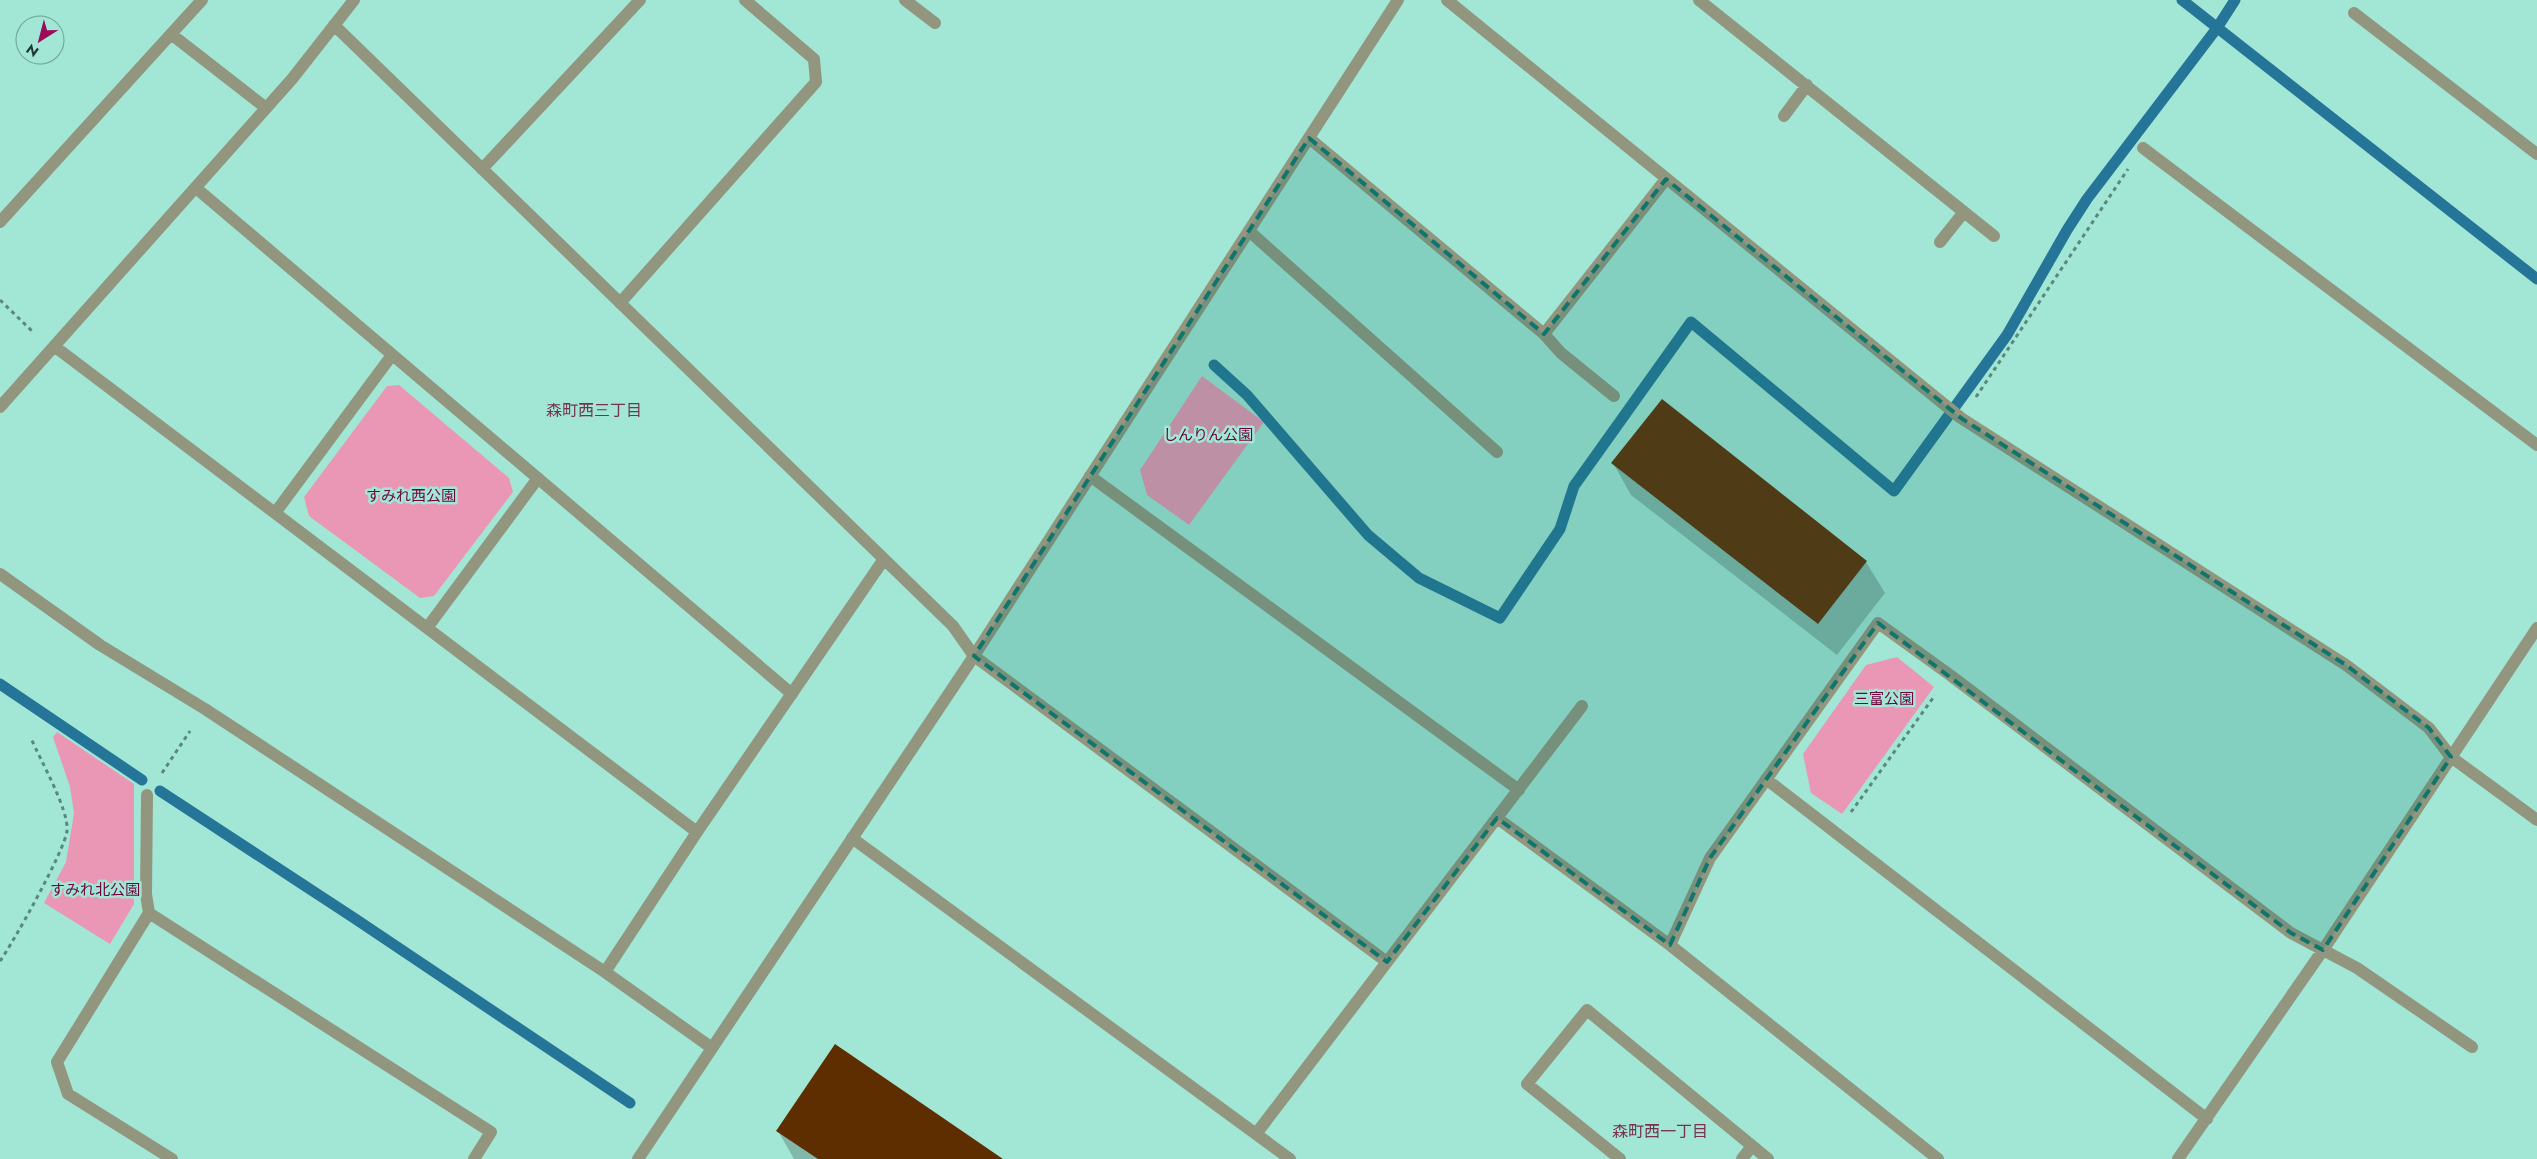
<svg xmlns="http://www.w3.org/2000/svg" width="2537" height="1159" viewBox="0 0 2537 1159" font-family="Jost,'Noto Sans JP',sans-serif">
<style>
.green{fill:#ea97b5}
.shadow{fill:#0003}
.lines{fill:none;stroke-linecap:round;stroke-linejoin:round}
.stream{stroke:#257598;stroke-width:11}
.building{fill:#5f2e00}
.path{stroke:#5a887c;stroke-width:3;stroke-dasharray:4 4;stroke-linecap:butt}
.minor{stroke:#92967f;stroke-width:12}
.tertiary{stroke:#92967f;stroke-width:12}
.marked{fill:#0f766e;fill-opacity:0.2;stroke:#0f766e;stroke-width:4;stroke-dasharray:10 6;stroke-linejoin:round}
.labels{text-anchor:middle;stroke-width:5;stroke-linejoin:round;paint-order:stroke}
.park-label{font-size:15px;fill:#71043f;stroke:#a2e7d5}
.neighbourhood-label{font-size:16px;fill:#76324e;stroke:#a2e7d5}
</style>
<rect width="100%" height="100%" fill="#a2e7d5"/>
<!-- green -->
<path class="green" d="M1202 376 1264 422 1189 525 1147 495 1140 470Z
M399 385 509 478 513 492 434 596 420 598 309 516 304 497 387 386Z
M1897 657 1934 687 1842 814 1811 793 1803 754 1866 665Z
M57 732 134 784V904L110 944 44 903 66 862 74 813 70 787 53 737Z"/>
<!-- shadow -->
<path class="shadow" d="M1613 463 1866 562 1885 593 1837 655 1631 495Z
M778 1131 1001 1159H794Z"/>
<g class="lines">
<!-- stream -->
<path class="stream" d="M2182 0 2537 279
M1214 365 1247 395 1368 535 1419 578 1500 618 1560 529 1574 486 1691 322 1894 491 2007 335 2067 230 2087 199 2217 28 2235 0
M0 684 142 780
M160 791 354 918 630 1103"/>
</g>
<!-- building -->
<path class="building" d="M1662 399 1867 561 1818 624 1611 463Z
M835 1044 1003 1159H818L776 1131Z"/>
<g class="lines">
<!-- path -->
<path class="path" d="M0 300 33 332
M1976 397 2128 169
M162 773 190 731
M1851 812 1935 695
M0 961C13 943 65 850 67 831 69 809 40 760 31 738"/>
<!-- minor -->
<path class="minor" d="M905 0 935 23
M1447 0 1961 418 2346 665 2429 728 2451 757 2537 820
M1699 0 1994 236
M2354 13 2537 154
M334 25 953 626 974 656 1387 962
M171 34 266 108
M1784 116 1807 85
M1309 138 1544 334 1666 179
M2143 148 2537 445
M482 169 640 0
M196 188 792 694
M0 222 202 0
M1249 231 1497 452
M1940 242 1964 212
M620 303 816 82 814 59 745 0
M1544 334 1561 353 1614 396
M54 346 697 832
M0 407 292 79 354 0
M1090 476 1519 790
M275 513 392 355
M0 574 100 645 205 709 605 972 712 1048
M427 628 538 478
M1766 779 2207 1119
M147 795 146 894 149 913
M1497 818 1670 945 1938 1159
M852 838 1290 1159
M1670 945 1710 858 1878 623 1950 675 2291 933 2357 968 2472 1047
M605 972 697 832 884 559
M1256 1134 1582 706
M172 1159 68 1094 57 1062 149 913 491 1132 474 1159
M1620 1159 1527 1084 1587 1010 1768 1159
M1742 1159 1752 1146
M2178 1159 2323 950 2537 628"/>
<!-- tertiary -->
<path class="tertiary" d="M638 1159 974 656 1398 0"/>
</g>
<!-- marked area -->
<path class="marked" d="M1309 138 1544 334 1666 179 1961 418 2346 665 2429 728 2451 757 2323 950 2291 933 1878 623 1710 858 1670 945 1497 818 1387 962 974 656Z"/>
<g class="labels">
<!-- park labels -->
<g class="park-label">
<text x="1208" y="440">しんりん公園</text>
<text x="411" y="501">すみれ西公園</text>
<text x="1884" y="704">三富公園</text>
<text x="95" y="895">すみれ北公園</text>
</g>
<!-- neighbourhood labels -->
<g class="neighbourhood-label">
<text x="594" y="416">森町西三丁目</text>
<text x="1660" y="1137">森町西一丁目</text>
</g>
</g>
<!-- north arrow -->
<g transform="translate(40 40) rotate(216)"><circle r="24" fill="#a2e7d5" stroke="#6da194"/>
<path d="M0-4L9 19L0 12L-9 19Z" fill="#9c0b59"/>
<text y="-8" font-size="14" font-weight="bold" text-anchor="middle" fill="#1d3932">N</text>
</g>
</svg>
